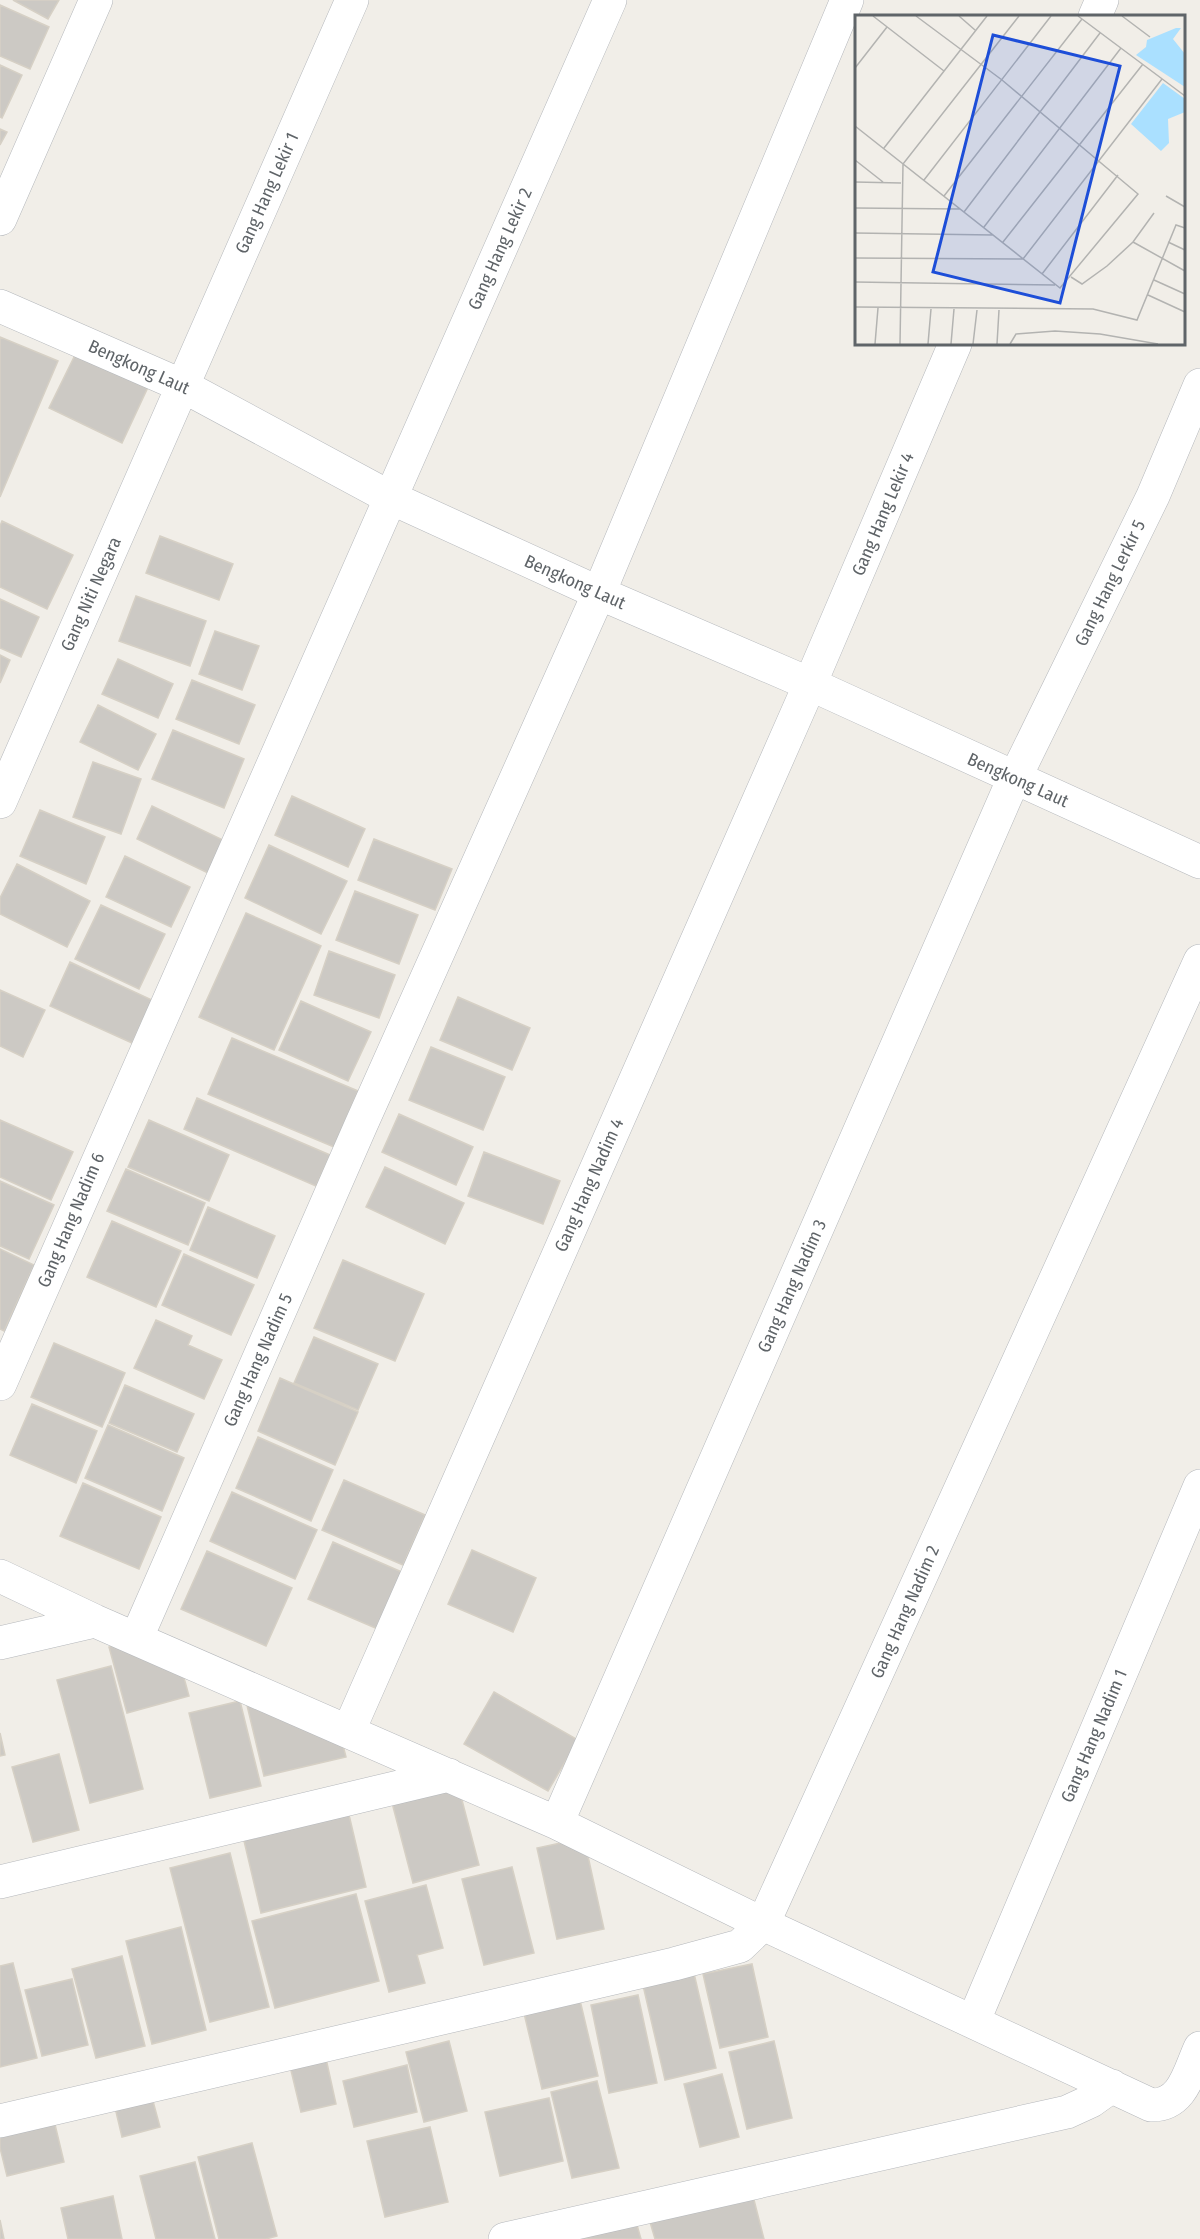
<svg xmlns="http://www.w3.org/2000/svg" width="1200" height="2239" viewBox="0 0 1200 2239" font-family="'Fira Sans Condensed',sans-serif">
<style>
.building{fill:#ccc9c4;stroke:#d6d0c5;stroke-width:1.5}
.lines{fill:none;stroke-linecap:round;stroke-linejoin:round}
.minor-casing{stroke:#b5b8bc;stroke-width:34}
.tertiary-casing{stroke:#b5b8bc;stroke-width:34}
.minor{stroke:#fff;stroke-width:33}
.tertiary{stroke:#fff;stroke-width:33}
.labels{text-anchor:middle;stroke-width:5;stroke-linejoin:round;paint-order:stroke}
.street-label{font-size:18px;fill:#5f6468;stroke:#fff}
.inset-road{fill:none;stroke:#b3b3b1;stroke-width:1.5}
.view{fill:#1d4ed8;fill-opacity:0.15;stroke:#1d4ed8;stroke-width:3}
.inset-edge{fill:none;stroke:#5f6468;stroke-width:3}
</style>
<rect width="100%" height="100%" fill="#f1eee8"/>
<!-- building -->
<path class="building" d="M13 0H59L48 19Z
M0 5 49 27 30 69 0 56Z
M0 65 22 75 2 118 0 117Z
M0 129 7 132 0 145Z
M0 337 58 361 0 497Z
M77 351 149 385 122 443 49 408Z
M2 521 73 555 47 609 0 587V526Z
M160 536 233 564 219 600 146 573Z
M136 596 206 621 190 666 119 641Z
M0 599 39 617 21 657 0 648Z
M215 631 259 646 242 690 199 674Z
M0 655 10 660 0 683Z
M118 659 173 684 158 718 102 694Z
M192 680 255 705 239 744 176 719Z
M98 705 156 734 138 770 80 742Z
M173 730 244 759 224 808 152 779Z
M93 762 141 779 121 834 73 817Z
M292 796 365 829 348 867 275 835Z
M152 806 223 840 208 873 137 839Z
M40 810 105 837 86 884 20 856Z
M374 839 452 869 435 910 358 880Z
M269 845 347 881 321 934 245 898Z
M125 856 190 887 171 927 106 897Z
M17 864 90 901 67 947 0 914V898Z
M355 891 418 915 399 964 336 940Z
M101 905 165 934 139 989 75 959Z
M246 913 321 946 274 1050 199 1017Z
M329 951 395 975 379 1018 314 995Z
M70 962 152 1000 132 1043 50 1006Z
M0 990 45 1010 23 1057 0 1046Z
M458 997 530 1028 512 1070 440 1040Z
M301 1001 371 1032 348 1081 279 1050Z
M232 1038 358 1091 334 1147 208 1094Z
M431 1047 505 1077 483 1130 409 1100Z
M197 1098 330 1155 316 1186 184 1129Z
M399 1114 473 1147 456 1185 382 1152Z
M0 1120 73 1152 51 1200 0 1177Z
M149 1120 229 1155 209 1201 128 1167Z
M484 1152 560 1181 543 1224 468 1196Z
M385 1167 464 1203 445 1244 366 1207Z
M126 1169 205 1203 188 1245 107 1211Z
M0 1181 54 1205 29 1259 0 1246Z
M208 1207 275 1236 257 1278 190 1250Z
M112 1221 181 1251 156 1307 87 1277Z
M0 1249 34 1265 4 1331 0 1329Z
M184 1254 254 1285 231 1335 162 1305Z
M343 1260 424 1294 395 1361 314 1328Z
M156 1320 192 1336 188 1345 222 1360 204 1399 134 1368Z
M314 1337 378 1364 358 1410 294 1383Z
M54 1343 125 1373 102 1427 31 1397Z
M280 1378 358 1412 335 1465 258 1431Z
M125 1385 194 1414 177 1452 109 1423Z
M32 1404 97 1431 76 1483 10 1455Z
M108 1425 184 1458 162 1511 85 1478Z
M258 1437 333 1470 311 1521 236 1488Z
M344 1480 425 1515 403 1565 322 1530Z
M83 1483 161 1517 139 1569 60 1536Z
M232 1492 317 1530 295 1579 210 1541Z
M333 1542 404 1573 380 1630 308 1599Z
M472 1550 536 1578 513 1632 448 1604Z
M207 1551 292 1588 266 1646 181 1609Z
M138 1640 178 1656 189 1696 127 1713 109 1647Z
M111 1666 143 1789 90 1803 57 1680Z
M494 1692 578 1740 548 1791 464 1744Z
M244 1693 338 1726 346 1757 264 1776Z
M240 1701 261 1786 210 1798 189 1713Z
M0 1733 5 1755 0 1756Z
M59 1754 79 1830 33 1842 12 1767Z
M457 1781 479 1865 413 1883 391 1799Z
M346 1802 366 1887 261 1913 241 1828Z
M584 1838 604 1929 557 1939 537 1848Z
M230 1853 269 2007 210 2022 170 1868Z
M512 1867 534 1953 484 1965 462 1879Z
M426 1885 443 1948 417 1955 425 1983 389 1992 365 1901Z
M356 1894 379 1981 275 2008 252 1921Z
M181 1927 206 2030 152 2044 126 1941Z
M122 1956 145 2046 96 2058 72 1969Z
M13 1963 37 2058 0 2067V1966Z
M752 1964 768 2037 720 2048 703 1974Z
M693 1969 716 2068 665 2080 642 1981Z
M72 1979 88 2045 42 2056 25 1990Z
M638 1995 657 2083 609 2093 591 2005Z
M579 1996 598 2076 542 2089 523 2009Z
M449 2041 467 2111 424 2122 406 2052Z
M774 2041 792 2118 747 2129 729 2052Z
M325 2054 336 2104 301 2112 289 2062Z
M407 2065 417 2112 354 2127 343 2081Z
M722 2074 739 2137 700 2147 684 2084Z
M597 2081 619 2168 572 2178 551 2092Z
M150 2090 160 2127 122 2137 113 2099Z
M549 2098 563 2161 500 2176 485 2112Z
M52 2112 64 2162 7 2176 0 2148V2125Z
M430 2127 448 2202 385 2217 367 2141Z
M252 2143 277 2236 266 2239H219L198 2157Z
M195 2162 215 2239H156L140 2176Z
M113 2196 122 2239H68L61 2208Z
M753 2196 764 2239H655L650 2222Z
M635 2218 641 2239H579Z
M0 2220 4 2239H0Z"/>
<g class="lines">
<!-- minor casing -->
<g class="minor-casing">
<path id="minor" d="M1095 16 1102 0
M0 306 183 386 389 497 599 593 810 684 1200 862
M0 802 352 0
M0 1384 610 0
M0 1576 95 1621 557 1823 763 1924 1151 2105C1183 2106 1189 2072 1200 2048
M137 1637 361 1125 599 593 847 0
M0 1643 95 1621
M349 1730 810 684 955 344
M557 1823 1007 794 1153 496 1200 385
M0 1882 449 1775
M974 2020 1200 1486
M0 2121 674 1964 740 1946 763 1924 1200 961
M505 2239 1067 2112 1091 2101 1112 2086"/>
</g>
<!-- tertiary casing -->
<g class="tertiary-casing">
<path id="tertiary" d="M0 219 96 0"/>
</g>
<!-- minor -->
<use href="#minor" class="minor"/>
<!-- tertiary -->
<use href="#tertiary" class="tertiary"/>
</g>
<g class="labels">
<!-- street labels -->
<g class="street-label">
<text transform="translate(267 193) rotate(-66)" y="6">Gang Hang Lekir 1</text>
<text transform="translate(500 249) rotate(-66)" y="6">Gang Hang Lekir 2</text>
<text transform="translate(139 367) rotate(24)" y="6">Bengkong Laut</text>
<text transform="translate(883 514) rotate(-67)" y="6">Gang Hang Lekir 4</text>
<text transform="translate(575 582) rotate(24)" y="6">Bengkong Laut</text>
<text transform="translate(1110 583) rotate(-64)" y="6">Gang Hang Lerkir 5</text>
<text transform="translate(91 594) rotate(-66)" y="6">Gang Niti Negara</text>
<text transform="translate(1018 780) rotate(24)" y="6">Bengkong Laut</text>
<text transform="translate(589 1185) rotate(-66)" y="6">Gang Hang Nadim 4</text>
<text transform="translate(71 1220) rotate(-67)" y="6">Gang Hang Nadim 6</text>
<text transform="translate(792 1286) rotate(-66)" y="6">Gang Hang Nadim 3</text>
<text transform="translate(258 1360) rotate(-66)" y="6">Gang Hang Nadim 5</text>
<text transform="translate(905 1612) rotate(-66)" y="6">Gang Hang Nadim 2</text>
<text transform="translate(1094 1736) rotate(-67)" y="6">Gang Hang Nadim 1</text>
</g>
</g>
<!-- overview -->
<g transform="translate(855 15)">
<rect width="330" height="330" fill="#f1eee8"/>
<path d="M321 13H326L318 24 330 39V72L281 40 291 32 292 25ZM308 68 330 84V97L313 104 314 128 306 136 276 109Z" fill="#aae0ff"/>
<path class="inset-road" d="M18 1 89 56M104 1 120 15M223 1 330 81M267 1 295 22M0 53 32 12M0 111 205 273 283 179 147 65 61 1M29 133 132 1M0 145 28 167M69 165 196 1M0 167 46 168M89 181 227 4M311 181 330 192M0 193 105 194M109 197 245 18M129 212 266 33M0 218 138 220M148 227 288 49M278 227 330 256M313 227 330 235M0 243 168 244 307 64M187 259 263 160M216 262 227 269 252 251 278 227 299 198M299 265 330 279M0 267 200 270M293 280 330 297M0 292 238 294 282 305 321 210 330 213M20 329 23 293M45 329 48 149 164 1M73 329 76 294M96 329 99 294M118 329 122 295M142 329 144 295M155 329 161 319 200 316 245 319 303 329"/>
<path class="view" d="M138 20 265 51 205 288 78 257Z"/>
<rect width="330" height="330" class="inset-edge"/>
</g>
</svg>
